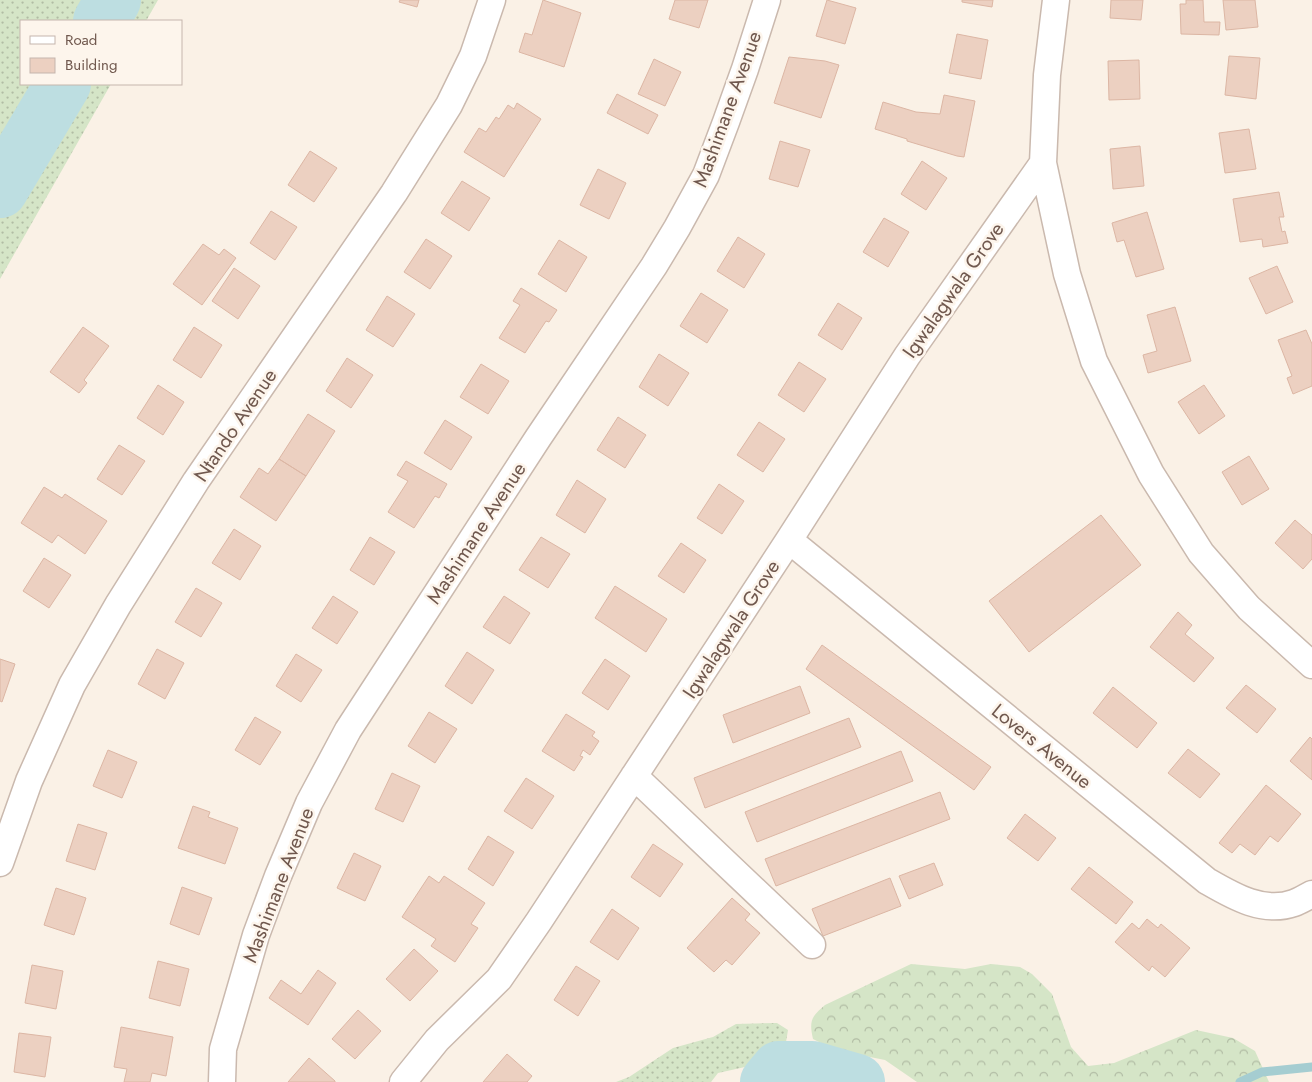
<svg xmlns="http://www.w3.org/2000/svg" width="1312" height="1082" viewBox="0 0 1312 1082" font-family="Jost,sans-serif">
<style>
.grass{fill:url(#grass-dots)}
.forest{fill:url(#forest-crowns)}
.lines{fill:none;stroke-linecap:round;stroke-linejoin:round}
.stream{stroke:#a5cdd1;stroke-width:9}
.river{stroke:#bddee1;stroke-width:56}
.building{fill:#ecd0c1;stroke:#dcb6a4}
.street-casing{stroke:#cab9ae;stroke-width:29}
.street{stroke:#fff;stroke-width:26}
.labels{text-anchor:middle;stroke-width:5;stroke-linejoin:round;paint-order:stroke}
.street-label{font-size:20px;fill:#70584e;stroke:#fdf5ec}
</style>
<defs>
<pattern id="grass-dots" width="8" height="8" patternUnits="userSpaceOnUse" patternTransform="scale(1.25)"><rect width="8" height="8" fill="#d5e5c7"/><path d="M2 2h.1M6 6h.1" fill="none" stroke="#b1bca4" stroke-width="1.8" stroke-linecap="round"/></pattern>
<pattern id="forest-crowns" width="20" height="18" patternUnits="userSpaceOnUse" patternTransform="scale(1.25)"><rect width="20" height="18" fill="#d5e5c7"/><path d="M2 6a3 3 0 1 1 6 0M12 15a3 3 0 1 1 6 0" fill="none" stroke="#b1bca4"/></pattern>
</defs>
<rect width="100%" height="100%" fill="#faf1e6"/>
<!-- grass -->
<path class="grass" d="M0 0H158L146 21H21V84H111L0 279Z
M777 1023 788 1030 786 1042 754 1065 718 1073 711 1082H616L629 1077 673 1048 713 1037 736 1024Z"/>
<!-- forest -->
<path class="forest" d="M911 964 965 969 991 964 1020 967 1032 974 1052 994 1071 1047 1088 1066 1114 1063 1196 1030 1233 1038 1255 1051 1269 1082H917L885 1060 835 1050 813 1039C809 1021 811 1017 825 1005Z"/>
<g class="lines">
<!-- stream -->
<path class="stream" d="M1240 1082 1262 1072 1312 1067"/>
<!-- river -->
<path class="river" d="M101 21 113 0
M0 190 63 84
M768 1082 779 1069H812L857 1082"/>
</g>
<!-- building -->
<path class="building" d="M400 0H419L417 7 399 2Z
M543 0 581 13 564 67 519 52 525 33 532 35Z
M675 0H708L699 28 669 19Z
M827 0 856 8 845 44 816 36Z
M962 0H993L992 7 962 2Z
M1111 0H1143L1141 20 1110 18Z
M1186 0H1203L1204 22H1220L1219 35 1181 34 1180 4H1186Z
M1223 0H1255L1258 27 1226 30Z
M957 34 988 40 981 79 949 73Z
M1229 56 1260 58 1256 99 1225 95Z
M789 57 825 61 839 65 821 118 774 103Z
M654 59 681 72 665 106 638 94Z
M1139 60 1140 99 1109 100 1108 61Z
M617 94 658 115 648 134 607 113Z
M944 95 975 101 964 157 957 156 907 141V139L875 129 883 102 916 112 940 114Z
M517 103 541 119 504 177 464 152 479 128 486 132 496 117 499 119 508 105 514 109Z
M1249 129 1256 169 1225 173 1219 133Z
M780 141 810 150 798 187 769 179Z
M1140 146 1144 186 1113 189 1110 149Z
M310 151 337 168 314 202 288 185Z
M922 161 947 178 926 210 901 194Z
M598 169 626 183 609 219 580 205Z
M462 181 490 198 469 231 441 213Z
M1279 192 1284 217H1279L1282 232 1285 231 1288 243 1263 247 1262 239 1240 242 1233 199Z
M271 211 297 227 275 260 250 243Z
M1147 212 1164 269 1136 277 1124 240 1117 242 1112 223Z
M884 218 909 232 888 267 863 252Z
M738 237 765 254 744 288 717 271Z
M426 239 452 256 430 289 404 272Z
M559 240 587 257 566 292 538 274Z
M203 244 219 255 224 249 236 258 202 305 173 284Z
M1277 266 1293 302 1266 314 1249 278Z
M234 268 260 286 238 319 212 301Z
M521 288 557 310 549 322 546 321 525 353 499 338 520 305 513 301Z
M701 293 728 310 707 343 680 326Z
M387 296 415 314 393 347 366 330Z
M838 303 862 318 842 350 818 335Z
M1175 307 1191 361 1148 373 1143 355 1157 351 1147 315Z
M83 327 109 346 84 380 87 383 79 393 50 372Z
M194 327 222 345 201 378 173 360Z
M1306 330 1312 344V386L1293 394 1287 378 1292 376 1278 340Z
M659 354 689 373 668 406 639 387Z
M347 358 373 375 351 408 326 391Z
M799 362 826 379 804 412 778 395Z
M481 364 509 381 488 414 460 397Z
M158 385 184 402 163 435 137 418Z
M1204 385 1225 416 1199 434 1178 402Z
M308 414 335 431 306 476 279 459Z
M618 417 646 435 625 468 597 450Z
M445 420 472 437 451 470 424 453Z
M759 422 785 439 763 472 737 455Z
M119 445 145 461 122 495 97 479Z
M1249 456 1269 489 1242 505 1222 472Z
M279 459 306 476 276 521 240 497 259 468 268 474Z
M406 461 447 484 439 498 435 496 414 528 388 512 408 481 397 475Z
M577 480 606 499 585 533 556 515Z
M719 484 744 501 722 534 697 518Z
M44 487 62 498 65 494 107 521 85 554 58 535 52 543 21 523Z
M1101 515 1141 565 1029 652 989 601Z
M1295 520 1312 535V559L1303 569 1275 543Z
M234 529 261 546 240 580 212 563Z
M370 537 395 552 374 585 350 570Z
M541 537 570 554 548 588 519 570Z
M681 543 706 560 684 593 658 576Z
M44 558 71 575 49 608 23 591Z
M615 586 667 619 646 652 595 618Z
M196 588 222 603 201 637 175 622Z
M333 596 358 612 337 644 312 628Z
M504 596 530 613 510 644 483 627Z
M1178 612 1192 625 1185 634 1214 658 1194 682 1150 647Z
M822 645 991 767 974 790 806 669Z
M157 649 184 663 165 699 138 684Z
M467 652 494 670 472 704 445 686Z
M296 654 322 670 301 702 276 686Z
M0 659 15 664 2 702 0 701Z
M605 659 630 676 608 710 582 693Z
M1246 685 1276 709 1257 733 1226 708Z
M800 686 810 713 733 743 723 715Z
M1113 687 1157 723 1137 748 1093 713Z
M429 712 457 729 435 763 408 746Z
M566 714 595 732 592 736 599 741 590 755 583 750 580 756 583 757 574 771 542 751Z
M255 717 281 732 260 765 235 750Z
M849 718 861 747 705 808 694 778Z
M1310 737 1312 739V780L1290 761Z
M1188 749 1220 774 1200 798 1168 773Z
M108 750 137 762 122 798 93 786Z
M901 751 913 781 757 842 745 812Z
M392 773 420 786 403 822 375 809Z
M526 778 554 796 532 829 504 811Z
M1266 785 1301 814 1278 842 1270 836 1255 855 1240 844 1232 853 1219 843Z
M940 792 950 819 776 886 765 859Z
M193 806 210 812 208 817 238 828 225 864 178 848Z
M1025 814 1056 838 1038 861 1007 838Z
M78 824 107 833 95 870 66 861Z
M488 836 514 852 493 886 468 869Z
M653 844 683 864 660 897 631 877Z
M354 853 381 866 365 901 337 888Z
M934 863 943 885 909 899 899 876Z
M1089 867 1133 902 1116 924 1071 889Z
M429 876 439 883 444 876 485 903 471 924 478 928 455 962 431 946 436 939 402 917Z
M890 878 901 906 823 936 812 909Z
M182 887 212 898 199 935 170 924Z
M56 888 86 898 74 935 44 925Z
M732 898 750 914 745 920 760 933 732 965 726 960 714 972 687 948Z
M612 909 639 928 618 960 590 942Z
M1147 919 1158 928 1161 924 1190 948 1165 977 1152 966 1149 971 1115 942 1132 923 1139 929Z
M414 949 438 971 410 1001 386 979Z
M158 961 189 969 180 1006 149 998Z
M32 965 63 971 56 1009 25 1003Z
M576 966 600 981 578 1016 554 1000Z
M318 970 336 983 308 1025 269 998 281 980 301 994Z
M358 1010 381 1031 355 1059 332 1039Z
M121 1027 173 1037 166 1076 152 1073 150 1082H124L127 1069 114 1067Z
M19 1033 51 1037 45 1077 14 1072Z
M507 1054 532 1076 527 1082H483Z
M309 1058 335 1081V1082H288Z"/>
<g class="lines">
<!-- street casing -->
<g class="street-casing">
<path id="street" d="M1056 0 1047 75 1043 163 1067 274 1094 361 1151 474 1201 553 1249 608 1312 665
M789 540 1207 881C1233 896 1263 914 1294 903 1300 901 1306 897 1312 894
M634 776 812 945
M0 863 29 781 72 685 118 605 196 481 394 193 449 105 473 56 492 0
M222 1082 223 1049 256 935 278 876 309 803 348 730 538 438 654 266 677 228 706 175 726 122 745 69 767 0
M403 1082 437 1040 499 979 539 921 789 540 907 356 1043 163"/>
</g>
<!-- street -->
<use href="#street" class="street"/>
</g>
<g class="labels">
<!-- street labels -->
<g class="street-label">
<text transform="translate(727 109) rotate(-70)" y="7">Mashimane Avenue</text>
<text transform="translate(953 290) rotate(-55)" y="7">Igwalagwala Grove</text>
<text transform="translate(235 425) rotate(-56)" y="7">Ntando Avenue</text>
<text transform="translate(476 533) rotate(-57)" y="7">Mashimane Avenue</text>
<text transform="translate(731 629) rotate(-57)" y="7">Igwalagwala Grove</text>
<text transform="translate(1042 746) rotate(39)" y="7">Lovers Avenue</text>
<text transform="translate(278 885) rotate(-69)" y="7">Mashimane Avenue</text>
</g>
</g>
<!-- legend -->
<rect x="20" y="20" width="162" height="65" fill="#fdf5ec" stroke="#c5b6ad"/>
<rect x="30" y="36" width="25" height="8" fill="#ffffff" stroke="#c5b6ad"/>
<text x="65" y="45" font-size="15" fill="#70584e">Road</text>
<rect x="30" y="58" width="25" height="15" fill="#ecd0c1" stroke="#c5b6ad"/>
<text x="65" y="70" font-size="15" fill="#70584e">Building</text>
</svg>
